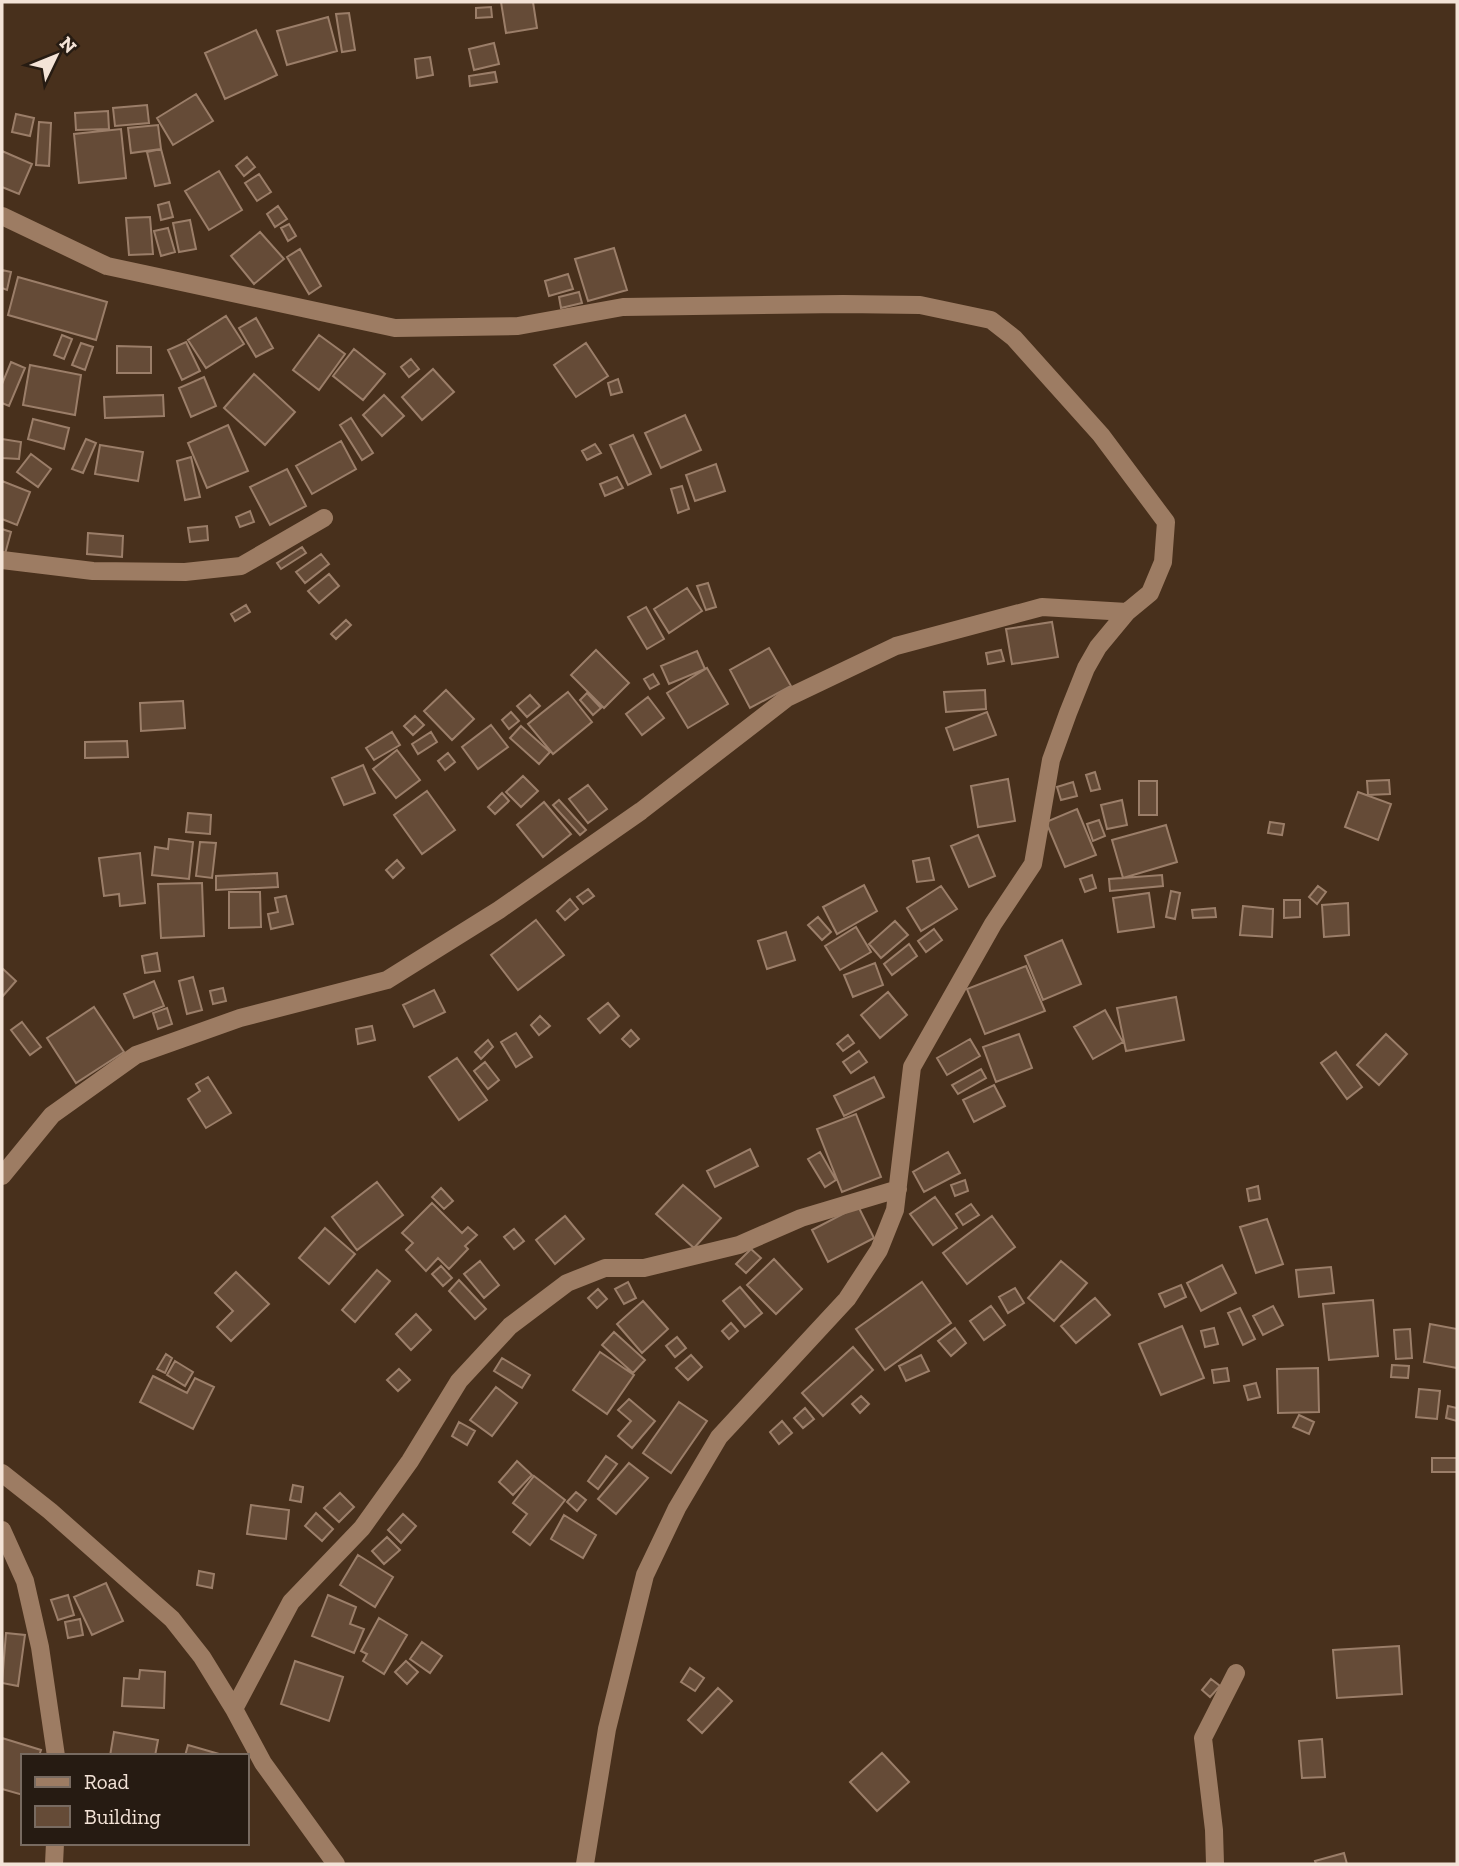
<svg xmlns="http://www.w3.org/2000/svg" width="1459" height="1866" viewBox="0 0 1459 1866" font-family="'Zilla Slab',serif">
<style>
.building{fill:#654b37;stroke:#9b7e69;stroke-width:2}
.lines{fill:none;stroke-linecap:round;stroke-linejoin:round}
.minor{stroke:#9d7c63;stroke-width:18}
</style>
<rect width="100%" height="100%" fill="#48301c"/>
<!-- building -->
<path class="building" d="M501 2H533L537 28 506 33Z
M491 7 492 17 476 18V8Z
M349 13 355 50 342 52 336 14Z
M328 17 337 51 287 65 277 31Z
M256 30 277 75 225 99 205 53Z
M494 43 499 64 474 70 469 49Z
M430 57 433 75 417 78 415 59Z
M495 72 497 82 470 86 469 76Z
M196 94 213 121 173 145 157 118Z
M147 105 149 123 115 126 113 108Z
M108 111 109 129 76 130 75 113Z
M16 114 34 118 30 136 12 132Z
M39 122 51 123 49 166 36 165Z
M158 125 161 149 131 153 128 128Z
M121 129 126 178 79 183 74 134Z
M161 149 170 183 155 186 147 152Z
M2 151 32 164 19 194 2 187Z
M247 157 255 167 244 176 236 166Z
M219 171 242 210 209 230 185 191Z
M259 174 271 192 257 201 245 183Z
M169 202 173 217 161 220 158 205Z
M278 206 287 219 275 227 267 214Z
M150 217 153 254 129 255 126 218Z
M190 220 196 249 179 252 173 223Z
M289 224 296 236 288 241 281 228Z
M168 228 175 252 161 256 154 231Z
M260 232 284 259 254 284 231 256Z
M614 248 627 290 588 301 575 259Z
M300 249 321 286 309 294 287 257Z
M2 270 11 272 7 290 2 288Z
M568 274 573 289 549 296 545 281Z
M18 277 107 302 96 340 8 315Z
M579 292 582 303 561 308 559 297Z
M226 316 244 344 206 368 188 340Z
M256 318 273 348 256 357 239 328Z
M62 335 72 339 64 359 54 355Z
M319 335 345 354 319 390 293 370Z
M186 342 200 371 182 380 168 350Z
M81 343 93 347 85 370 72 365Z
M586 343 608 376 576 397 554 365Z
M117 346 151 347V373H117Z
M354 349 385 374 363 400 333 376Z
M411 359 419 369 409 377 401 367Z
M11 362 25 368 9 406 2 403V384Z
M30 365 81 375 75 415 23 405Z
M433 369 454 392 422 420 402 397Z
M254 374 295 412 265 445 224 408Z
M204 377 216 406 191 417 179 388Z
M618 379 622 392 611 395 608 383Z
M163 395 164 416 105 418 104 397Z
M384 395 404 416 382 436 363 415Z
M685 415 701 450 661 468 645 433Z
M351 418 373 453 362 460 340 425Z
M33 419 69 428 64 449 28 439Z
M228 425 248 471 207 488 188 443Z
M633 435 651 474 628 485 610 445Z
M2 439 21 442 19 459 2 458Z
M86 439 96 443 83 473 72 469Z
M341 441 356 469 312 494 296 466Z
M595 444 601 453 587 460 582 451Z
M100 445 143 452 138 481 95 474Z
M31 454 51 469 38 487 17 472Z
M191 457 200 497 185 500 177 461Z
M716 464 725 491 695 501 686 475Z
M287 469 306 506 270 525 250 487Z
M617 477 623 488 605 496 600 484Z
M2 481 30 492 17 525 2 519Z
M682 486 689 509 678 513 671 489Z
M250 511 254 522 240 527 236 517Z
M207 526 208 540 190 542 188 528Z
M2 529 11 532 2 565Z
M88 533 123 536 122 557 87 554Z
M302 547 306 553 281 569 277 563Z
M321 554 329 564 305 583 296 572Z
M329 574 339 586 319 603 308 591Z
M708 583 716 607 706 610 697 586Z
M687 588 702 611 669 633 654 609Z
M246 605 250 612 235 621 231 614Z
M646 607 664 639 647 649 628 617Z
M346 620 351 625 336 639 331 634Z
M1052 622 1058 657 1012 664 1006 629Z
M769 648 791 686 750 708 730 670Z
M596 650 629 683 604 708 571 675Z
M1001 650 1004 661 988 664 986 653Z
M697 651 705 669 669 684 661 666Z
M707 668 728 704 688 728 667 693Z
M653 674 659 684 650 689 644 679Z
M446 690 474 719 452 740 424 711Z
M985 690 986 709 946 712 944 692Z
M568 692 592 722 553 754 528 724Z
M587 693 601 708 593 715 580 700Z
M530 695 540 706 527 717 517 706Z
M648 697 664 718 642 735 626 714Z
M183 701 185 728 141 731 140 703Z
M511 712 519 721 509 729 502 720Z
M987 712 996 735 954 750 946 728Z
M415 716 424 725 413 735 404 726Z
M491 725 508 747 478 769 462 747Z
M521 726 550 752 539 764 510 738Z
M392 732 400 745 374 760 366 748Z
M431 732 437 742 418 754 412 744Z
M127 741 128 757 85 758V742Z
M397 750 420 780 396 798 373 769Z
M448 753 455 762 445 770 438 761Z
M363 765 375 793 344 805 332 778Z
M1095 772 1100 789 1091 791 1086 775Z
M523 776 538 791 521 807 506 792Z
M1008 779 1015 821 978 827 971 786Z
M1389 780 1390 794 1368 795 1367 781Z
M1139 781H1157V815H1139Z
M1073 782 1077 796 1061 800 1057 787Z
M588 785 607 809 588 823 569 799Z
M427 791 455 830 422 854 394 815Z
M1358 792 1391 804 1378 840 1345 827Z
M502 793 509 801 495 814 488 807Z
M559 800 586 830 580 835 553 805Z
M1122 800 1127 825 1107 829 1101 805Z
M544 802 571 834 543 857 517 825Z
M1077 809 1096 855 1065 867 1046 822Z
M188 813 211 815 210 834 186 832Z
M1099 820 1105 836 1093 841 1087 824Z
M1270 822 1284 824 1282 835 1268 833Z
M1166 825 1177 862 1123 878 1112 840Z
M978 835 995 876 969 887 951 846Z
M169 839 193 842 189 879 152 875 155 847 168 849Z
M200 842 216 843 212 878 196 876Z
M140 853 145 903 120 906 119 894 104 896 99 858Z
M929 858 934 880 917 882 913 861Z
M397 860 404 868 393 878 386 870Z
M277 873 278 887 216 890V876Z
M1092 875 1096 888 1085 892 1080 879Z
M1162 875 1163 886 1110 891 1109 879Z
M202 883 204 936 161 938 158 884Z
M864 885 877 911 837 934 823 907Z
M941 886 957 909 921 931 907 908Z
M1318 886 1326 892 1317 904 1309 897Z
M588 889 594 896 583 904 577 897Z
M1171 891 1180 893 1175 919 1166 917Z
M229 892H260L261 927 229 928Z
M1149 893 1154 927 1118 932 1113 898Z
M286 896 293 924 271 929 268 914 278 912 275 898Z
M570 899 578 909 565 920 557 911Z
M1284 900H1300V917L1284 918Z
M1348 903 1349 935 1324 937 1322 905Z
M1243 906 1273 909 1272 937 1240 935Z
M1215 908 1216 917 1193 918 1192 910Z
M818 917 831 932 822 940 808 925Z
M536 920 564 955 518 990 491 955Z
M895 921 908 935 881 958 869 944Z
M856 927 871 952 840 970 825 946Z
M934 929 942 940 926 952 918 941Z
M786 932 795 960 767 969 758 941Z
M1062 940 1081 984 1043 1000 1025 956Z
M909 944 917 956 892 975 884 964Z
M157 953 160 971 145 973 142 956Z
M875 963 883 985 853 997 844 975Z
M1026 966 1045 1011 985 1034 967 989Z
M2 968 16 981 2 997Z
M193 977 202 1010 187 1014 179 981Z
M154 981 164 1006 134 1018 124 994Z
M223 988 226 1001 213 1004 210 991Z
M434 990 445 1012 414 1027 403 1005Z
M888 992 907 1015 880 1038 861 1015Z
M1176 997 1184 1040 1126 1051 1117 1008Z
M608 1003 619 1016 600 1033 588 1019Z
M94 1007 124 1052 76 1083 47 1038Z
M167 1008 172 1024 158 1029 153 1013Z
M1105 1010 1123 1042 1093 1059 1074 1027Z
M540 1016 550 1026 539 1035 531 1025Z
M22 1022 41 1047 30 1055 11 1030Z
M372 1026 375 1040 358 1044 356 1029Z
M631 1030 639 1039 630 1047 622 1039Z
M516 1033 532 1057 516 1067 501 1042Z
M1019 1034 1032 1068 996 1082 983 1047Z
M1386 1034 1407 1054 1379 1085 1357 1065Z
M848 1035 854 1043 843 1051 837 1044Z
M970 1039 980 1056 947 1075 937 1058Z
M488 1040 493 1047 481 1059 475 1052Z
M859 1051 867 1062 851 1073 843 1062Z
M1336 1052 1362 1087 1347 1099 1321 1063Z
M457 1058 487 1100 459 1120 429 1077Z
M485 1062 499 1080 488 1089 474 1071Z
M981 1069 986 1078 958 1094 952 1085Z
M208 1077 231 1113 206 1128 188 1099 200 1091 196 1084Z
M874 1077 884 1097 844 1116 834 1096Z
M994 1085 1005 1106 974 1122 963 1100Z
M856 1114 881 1177 842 1192 817 1129Z
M750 1149 758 1166 715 1187 707 1171Z
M820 1152 836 1180 825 1187 808 1159Z
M948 1152 960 1173 924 1192 913 1172Z
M965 1180 968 1191 955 1196 951 1185Z
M377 1182 403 1215 357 1250 332 1217Z
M683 1185 721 1218 694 1248 656 1214Z
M1258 1186 1260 1199 1249 1201 1247 1189Z
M441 1188 453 1201 444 1209 432 1197Z
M935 1197 957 1228 933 1245 910 1214Z
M432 1203 462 1233 468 1227 477 1235 465 1246 468 1249 449 1269 438 1258 426 1271 406 1250 413 1243 402 1233Z
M971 1204 979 1215 963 1225 956 1214Z
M858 1206 874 1238 828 1262 812 1230Z
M565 1216 584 1239 555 1264 536 1240Z
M992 1216 1015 1247 967 1284 943 1253Z
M1267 1219 1283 1264 1256 1273 1240 1227Z
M325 1228 355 1254 329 1284 299 1258Z
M514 1229 524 1241 514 1249 504 1237Z
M751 1249 761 1258 746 1273 736 1264Z
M774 1259 802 1289 776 1314 747 1285Z
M480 1261 499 1285 484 1298 464 1274Z
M1061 1261 1087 1283 1054 1321 1028 1298Z
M1222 1265 1236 1293 1201 1311 1187 1283Z
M441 1266 452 1278 443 1286 432 1274Z
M1331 1267 1334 1293 1299 1297 1296 1270Z
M377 1270 390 1281 355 1322 342 1310Z
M236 1272 269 1304 231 1341 217 1327 233 1311 215 1293Z
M459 1280 486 1309 475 1319 449 1291Z
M628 1282 636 1298 624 1304 615 1289Z
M922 1282 951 1323 885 1370 856 1329Z
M1181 1285 1186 1297 1165 1307 1159 1294Z
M740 1287 762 1313 745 1327 723 1301Z
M1015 1288 1024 1303 1008 1313 999 1297Z
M598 1289 607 1299 597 1308 588 1298Z
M1095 1298 1110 1315 1076 1343 1061 1326Z
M1373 1300 1378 1356 1329 1360 1323 1304Z
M643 1301 668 1329 642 1353 617 1324Z
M991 1306 1005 1325 984 1340 970 1321Z
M1273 1306 1283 1325 1263 1335 1253 1316Z
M1240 1308 1255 1339 1243 1345 1228 1313Z
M416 1314 431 1330 411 1350 396 1334Z
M731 1323 738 1331 729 1339 722 1331Z
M1430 1324 1457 1329V1368L1424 1362Z
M1182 1326 1204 1378 1161 1395 1139 1344Z
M955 1328 966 1343 951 1356 938 1341Z
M1214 1328 1218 1344 1205 1347 1201 1331Z
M1410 1329 1412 1358 1396 1359 1394 1330Z
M614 1332 645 1360 633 1373 602 1345Z
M677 1337 686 1348 675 1357 666 1346Z
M853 1347 873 1370 823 1416 802 1393Z
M600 1352 634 1375 607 1414 573 1390Z
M166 1354 172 1358 165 1373 157 1369Z
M691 1355 702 1367 688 1380 676 1368Z
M921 1355 929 1371 906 1381 899 1366Z
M502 1358 530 1375 522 1388 494 1371Z
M175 1361 193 1372 185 1386 167 1375Z
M1392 1365 1409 1366 1408 1378 1391 1377Z
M1227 1368 1229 1381 1214 1383 1212 1370Z
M1318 1368 1319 1412 1278 1413 1277 1369Z
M399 1369 410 1380 398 1391 387 1380Z
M153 1376 187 1393 195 1378 214 1387 193 1429 140 1402Z
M1256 1383 1260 1397 1248 1400 1244 1386Z
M496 1387 517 1403 492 1436 470 1420Z
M1419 1389 1440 1391 1437 1419 1416 1417Z
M861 1396 869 1404 860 1413 852 1404Z
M629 1399 655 1421 632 1448 618 1436 631 1421 618 1410Z
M679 1402 707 1421 671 1473 643 1453Z
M1448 1406 1457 1408V1421L1446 1418Z
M805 1408 814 1419 803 1428 794 1418Z
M1299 1415 1314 1422 1309 1434 1293 1427Z
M782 1421 792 1433 779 1444 770 1432Z
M459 1422 475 1431 467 1445 452 1436Z
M606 1456 617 1464 598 1489 588 1481Z
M1432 1458H1457V1472H1432Z
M517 1461 532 1475 513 1495 499 1482Z
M629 1463 648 1478 616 1514 598 1499Z
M534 1476 565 1500 530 1545 513 1532 527 1514 513 1503Z
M293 1485 303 1487 301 1502 290 1500Z
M576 1492 586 1500 577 1511 567 1502Z
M340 1493 354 1507 339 1522 324 1508Z
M251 1505 289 1510 286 1539 247 1534Z
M316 1513 333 1529 322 1541 305 1526Z
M403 1514 416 1526 401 1543 388 1530Z
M564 1515 596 1535 583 1558 551 1539Z
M387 1537 400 1550 384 1564 372 1551Z
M358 1555 393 1577 375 1607 340 1585Z
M199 1571 214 1574 212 1588 197 1585Z
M106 1583 123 1621 92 1635 74 1597Z
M68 1595 74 1615 58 1620 51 1600Z
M328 1595 356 1607 350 1624 364 1629 354 1653 312 1636Z
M379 1618 407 1635 384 1674 363 1661 367 1654 361 1651Z
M80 1619 83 1635 68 1638 65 1622Z
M6 1633 25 1635 18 1686 2 1683Z
M422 1642 442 1656 430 1673 410 1659Z
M1399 1646 1402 1694 1337 1698 1333 1650Z
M295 1661 343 1677 329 1721 281 1704Z
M406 1661 418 1672 407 1684 395 1672Z
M690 1668 704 1678 695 1691 681 1682Z
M140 1670 165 1672 164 1708 122 1706 124 1678 139 1679Z
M1211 1679 1220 1686 1210 1697 1202 1690Z
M718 1688 732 1701 702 1733 688 1720Z
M114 1732 158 1740 155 1756H110Z
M2 1738 41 1750 39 1756H23V1795L2 1789Z
M1322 1739 1325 1777 1302 1778 1299 1741Z
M188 1745 226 1756H185Z
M882 1753 909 1782 877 1811 850 1782Z
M1344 1853 1347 1864H1316L1315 1861Z"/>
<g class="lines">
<!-- minor -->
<path class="minor" d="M2 216 107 266 395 328 518 326 623 307 843 304 920 305 991 320 1014 338 1101 435 1166 522 1163 562 1150 593 1127 612 1098 647 1086 668 1068 713 1051 760 1033 864 993 924 912 1067 895 1210 879 1250 847 1299 719 1437 677 1508 645 1575 607 1729 585 1864
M2 560 93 571 185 572 241 566 324 518
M2 1176 52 1115 136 1055 240 1018 387 980 499 910 641 811 787 698 896 646 1042 607 1127 612
M2 1473 50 1511 172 1619 202 1657 234 1709 263 1763 336 1864
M2 1530 25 1581 40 1647 56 1756
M234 1709 291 1602 362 1528 410 1461 459 1381 510 1326 567 1283 605 1268H644L739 1245 801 1218 898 1189
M54 1864 55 1843
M1215 1864 1214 1830 1203 1738 1236 1673"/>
</g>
<!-- border -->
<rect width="1459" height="1866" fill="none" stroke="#f3e3d7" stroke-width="7"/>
<!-- legend -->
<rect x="21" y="1754" width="228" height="91" fill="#261b12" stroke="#786b61" stroke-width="2"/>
<rect x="35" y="1777" width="35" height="10" fill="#9d7c63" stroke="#786b61" stroke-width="2"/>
<text x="84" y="1789" font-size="21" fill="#f3e3d7">Road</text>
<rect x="35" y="1806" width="35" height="21" fill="#654b37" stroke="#786b61" stroke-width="2"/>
<text x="84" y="1824" font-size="21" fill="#f3e3d7">Building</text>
<!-- north arrow -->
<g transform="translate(56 56) rotate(47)" stroke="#261b12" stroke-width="5" paint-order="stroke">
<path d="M0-5L12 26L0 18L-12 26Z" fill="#f3e3d7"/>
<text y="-10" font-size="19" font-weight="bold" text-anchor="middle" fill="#f3e3d7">N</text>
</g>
</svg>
